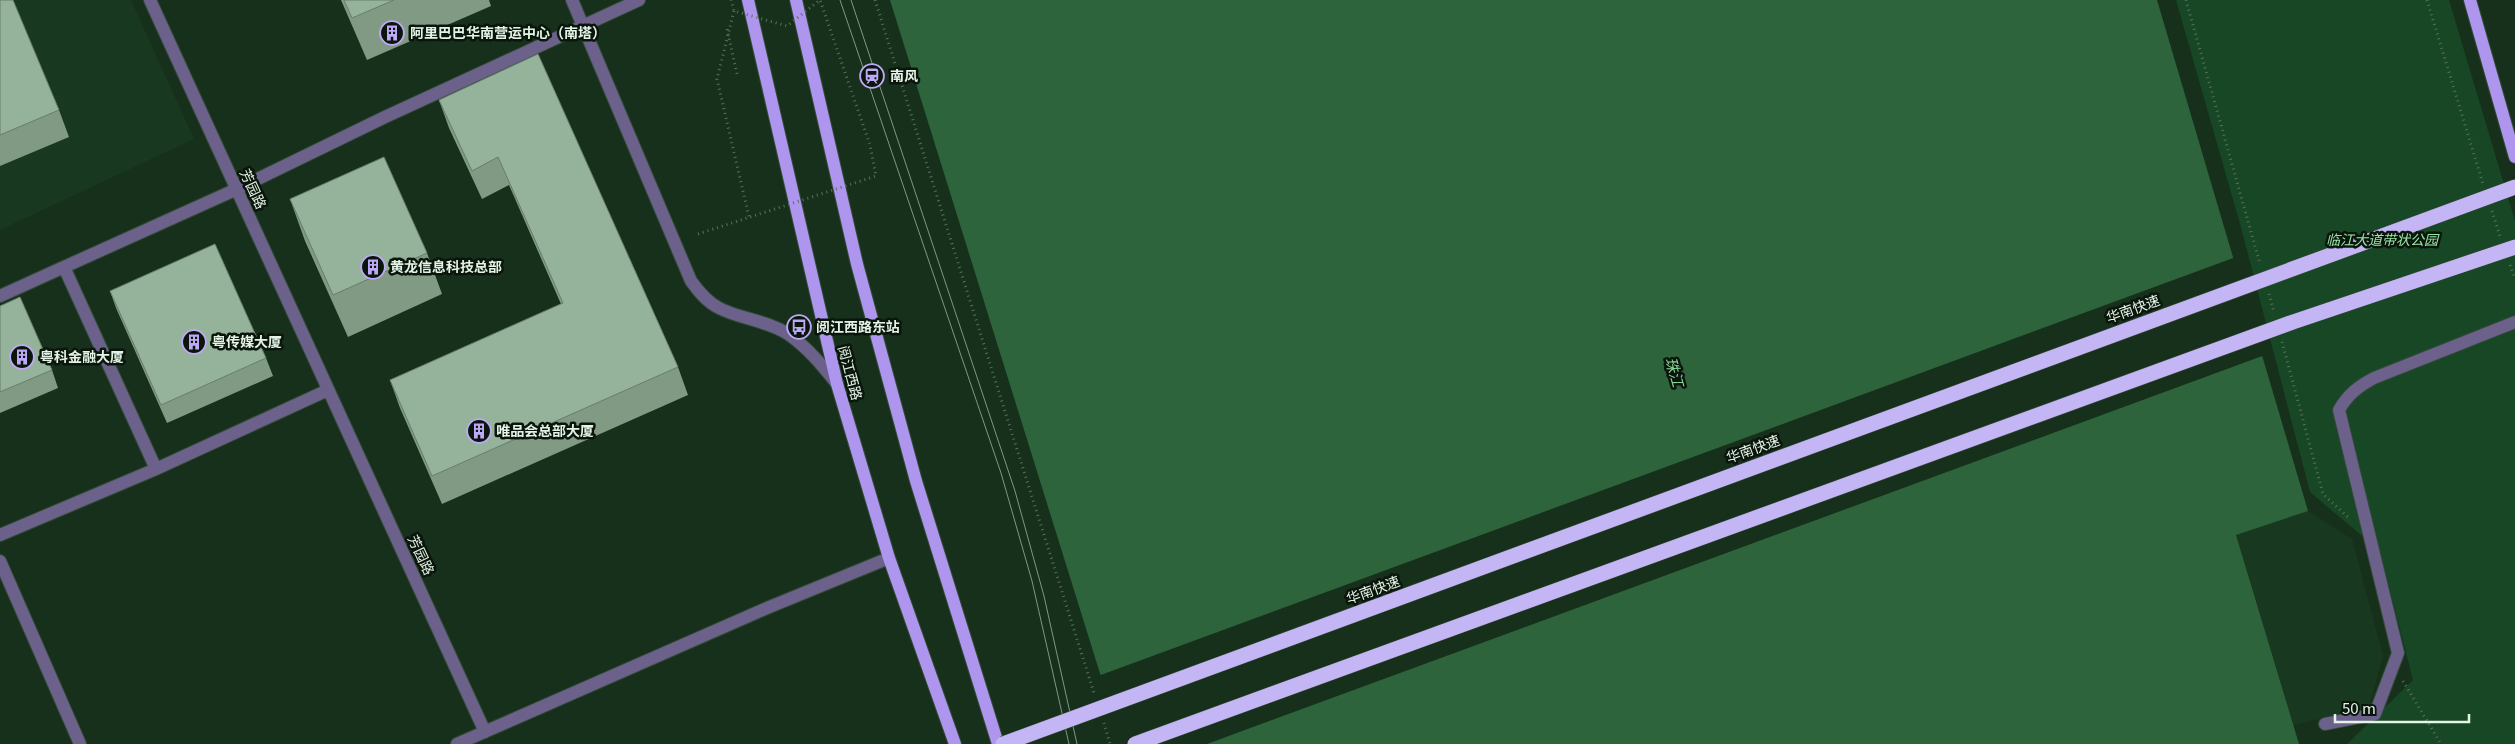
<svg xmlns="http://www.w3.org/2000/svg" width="2515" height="744" viewBox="0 0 2515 744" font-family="Georgia,'Noto Sans SC',serif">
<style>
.built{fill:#18381f}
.green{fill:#174724}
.water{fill:#2e643b}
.pier{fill:#17301c}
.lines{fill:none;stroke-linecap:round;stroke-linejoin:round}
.minor-casing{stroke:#344b38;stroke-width:14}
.major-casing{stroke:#344b38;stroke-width:14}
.path{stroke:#59705d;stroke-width:3;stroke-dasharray:1 4;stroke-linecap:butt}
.minor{stroke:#6b618b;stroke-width:12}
.major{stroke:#ae96ee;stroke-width:12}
.tram{stroke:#829685;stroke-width:1}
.highway-bridge-casing{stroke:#344b38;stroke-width:16;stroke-linecap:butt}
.path-bridge{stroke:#59705d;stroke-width:3;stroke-dasharray:1 4;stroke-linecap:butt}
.highway-bridge{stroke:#c4b5f4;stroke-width:15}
.wall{fill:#809a84}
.building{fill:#95b39a;stroke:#687d6c}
.labels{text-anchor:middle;stroke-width:5;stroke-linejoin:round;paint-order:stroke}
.poi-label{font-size:14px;font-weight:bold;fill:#e3f3e5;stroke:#0a150c;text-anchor:start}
.street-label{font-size:14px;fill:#e3f3e5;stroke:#0a150c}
.park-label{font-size:14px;font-style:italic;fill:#98e6a6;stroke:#0a150c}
.water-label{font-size:15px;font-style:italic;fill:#86d596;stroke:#0a150c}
</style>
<rect width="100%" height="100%" fill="#17301c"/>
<!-- built -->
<path class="built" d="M0 0H131L194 139 0 230Z
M2308 511 2352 539 2383 656 2369 707 2293 725 2236 535Z"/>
<!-- green -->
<path class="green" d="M2176 0H2449L2515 221V744H2347L2413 680 2380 551 2310 492 2242 231Z"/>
<!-- water -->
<path class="water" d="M890 0H2157L2308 511 2236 535 2299 744H1122Z"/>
<!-- pier -->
<path class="pier" d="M2236 257 2265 355 1207 744H1119L1098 676Z"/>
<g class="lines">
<!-- minor casing -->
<g class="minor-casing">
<path id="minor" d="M150 0 485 732
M572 0 691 281C699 292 707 302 719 308 740 319 766 320 788 334 807 347 822 365 837 384
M0 296 64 267
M156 469 64 267 237 189 385 117 639 0
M0 535 156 469 328 390
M0 561 80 744
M2325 724 2375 714 2398 653 2339 410C2348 394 2359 386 2374 378L2515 322
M457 744 767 608 889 558"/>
</g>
<!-- major casing -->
<g class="major-casing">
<path id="major" d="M748 0 837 384 889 558 955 744
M796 0 857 264 916 481 998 744
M2470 0 2515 157"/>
</g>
<!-- path -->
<path class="path" d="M875 0 1094 693
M2186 0 2260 264
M2427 0 2483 184
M727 29 737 74
M2492 211 2500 236
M2510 265 2515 279
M2269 294 2274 312
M2282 342 2323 494 2350 519
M2403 681 2441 744
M1104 723 1110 744"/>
<!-- minor -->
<use href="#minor" class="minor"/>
<!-- major -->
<use href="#major" class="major"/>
<!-- tram -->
<path class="tram" d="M840 0 1001 473 1032 581 1069 744
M851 0 1015 491 1044 596 1077 744"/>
<!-- highway-bridge casing -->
<g class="highway-bridge-casing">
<path id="highway-bridge" d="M1003 744 2515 187
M1135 744 2293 322 2515 247"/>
</g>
<!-- path-bridge -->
<path class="path-bridge" d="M734 11 717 79 749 217
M698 234 876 176 870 145 820 0 787 26 734 11 731 0"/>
<!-- highway-bridge -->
<use href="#highway-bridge" class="highway-bridge"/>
</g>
<!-- wall -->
<path class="wall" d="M0 0 59 110 69 137 0 166Z
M341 0H489L491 6 367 60Z
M538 54 678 367 688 395 442 504 400 408 390 380 561 304 509 185 482 199 449 128 439 100Z
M290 199 427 253 442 294 348 337 305 241Z
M110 291 266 358 273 376 167 423 116 308Z
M0 306 52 370 58 388 0 413Z"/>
<!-- building -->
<path class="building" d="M0 0H13L59 110 0 135Z
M344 0H394L352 18Z
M538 54 678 367 432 476 390 380 563 303 498 157 472 171 439 100Z
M384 157 427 253 333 295 290 199Z
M215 244 266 358 161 405 110 291Z
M20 297 52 370 0 392V306Z"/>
<!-- icons -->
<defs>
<g id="building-ring" transform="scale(1.25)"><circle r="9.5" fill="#0a150c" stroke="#bda9f5" stroke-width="1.5"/><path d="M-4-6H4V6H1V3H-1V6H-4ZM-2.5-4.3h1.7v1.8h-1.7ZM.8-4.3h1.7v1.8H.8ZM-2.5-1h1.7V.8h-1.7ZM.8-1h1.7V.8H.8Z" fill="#bda9f5"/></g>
<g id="station-ring" transform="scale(1.25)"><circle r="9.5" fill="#0a150c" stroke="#bda9f5" stroke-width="1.5"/><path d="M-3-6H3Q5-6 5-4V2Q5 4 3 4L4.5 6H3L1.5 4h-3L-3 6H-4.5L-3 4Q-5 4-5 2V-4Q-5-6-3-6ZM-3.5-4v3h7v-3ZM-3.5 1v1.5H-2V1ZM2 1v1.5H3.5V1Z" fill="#bda9f5"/></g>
<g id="bus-ring" transform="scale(1.25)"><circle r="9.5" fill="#0a150c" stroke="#bda9f5" stroke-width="1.5"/><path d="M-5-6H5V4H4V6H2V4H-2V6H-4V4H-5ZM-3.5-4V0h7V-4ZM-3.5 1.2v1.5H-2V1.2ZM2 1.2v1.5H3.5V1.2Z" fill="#bda9f5"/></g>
</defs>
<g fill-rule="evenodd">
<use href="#building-ring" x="392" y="33"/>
<use href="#station-ring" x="872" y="76"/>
<use href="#building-ring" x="373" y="267"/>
<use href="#bus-ring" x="799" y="327"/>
<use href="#building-ring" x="194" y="342"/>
<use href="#building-ring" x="22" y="357"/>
<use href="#building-ring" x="479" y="431"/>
</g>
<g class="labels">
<!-- poi labels -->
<g class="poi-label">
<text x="410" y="38">阿里巴巴华南营运中心（南塔）</text>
<text x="890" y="81">南风</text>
<text x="390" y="272">黄龙信息科技总部</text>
<text x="816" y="332">阅江西路东站</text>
<text x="212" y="347">粤传媒大厦</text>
<text x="40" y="362">粤科金融大厦</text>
<text x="496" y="436">唯品会总部大厦</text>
</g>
<!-- street labels -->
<g class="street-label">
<text transform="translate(253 189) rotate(65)" y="5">芳园路</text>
<text transform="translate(2133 309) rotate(-20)" y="5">华南快速</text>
<text transform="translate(850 373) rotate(75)" y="5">阅江西路</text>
<text transform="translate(1753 449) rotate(-20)" y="5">华南快速</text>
<text transform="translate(421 555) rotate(65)" y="5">芳园路</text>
<text transform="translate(1373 590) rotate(-20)" y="5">华南快速</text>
</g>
<!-- park labels -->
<g class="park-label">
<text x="2382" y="245">临江大道带状公园</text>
</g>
<!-- water labels -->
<g class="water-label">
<text transform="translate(1674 372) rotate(74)" y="5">珠江</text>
</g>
</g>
<!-- scale -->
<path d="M2335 714v8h134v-8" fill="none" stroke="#e3f3e5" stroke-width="2.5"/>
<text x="2342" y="714" font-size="15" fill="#e3f3e5" stroke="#0a150c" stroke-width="4" paint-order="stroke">50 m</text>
</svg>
